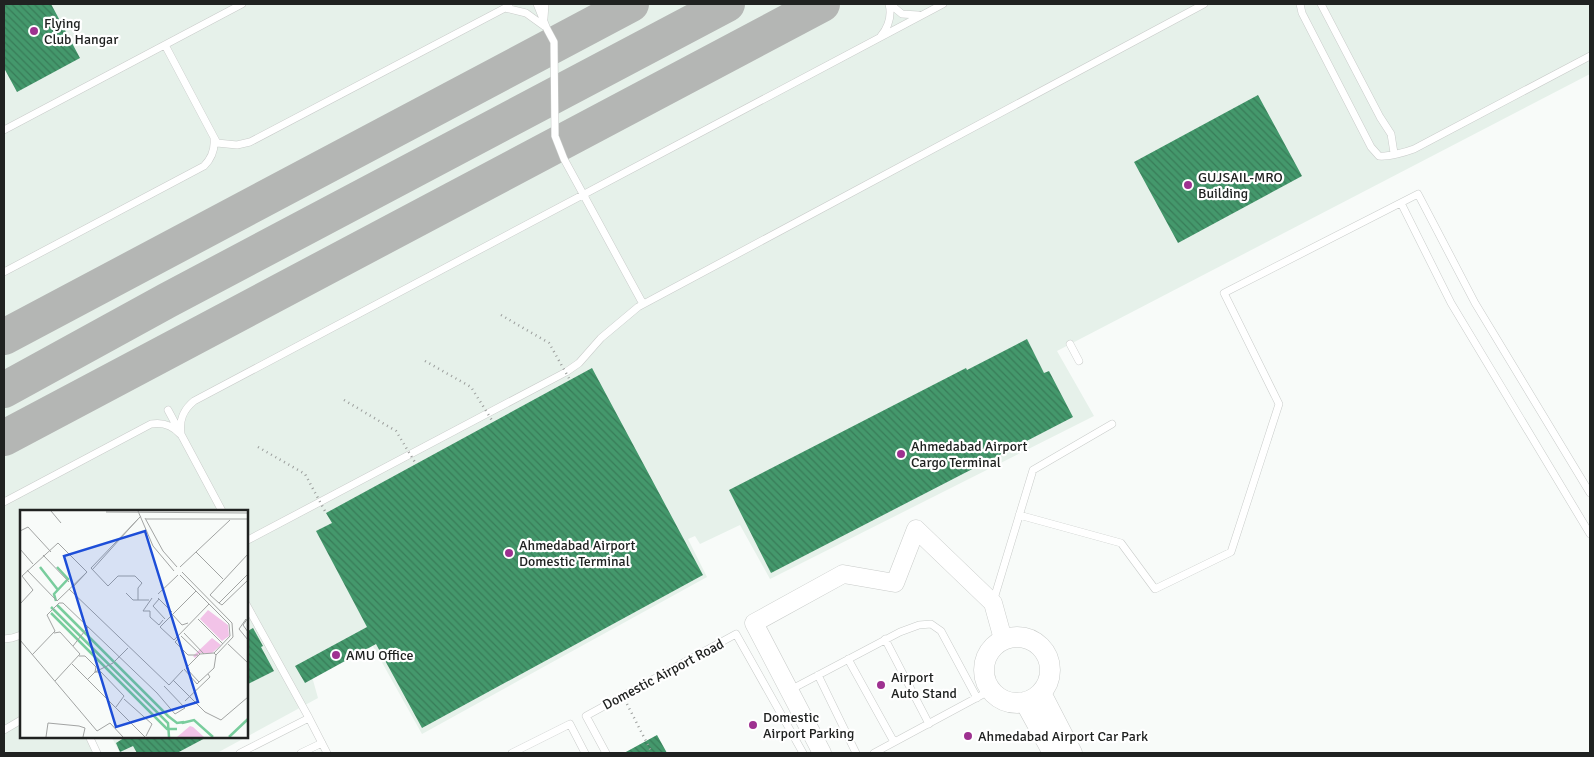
<svg xmlns="http://www.w3.org/2000/svg" width="1594" height="757" viewBox="0 0 1594 757" font-family="Signika,sans-serif">
<style>
.built{fill:#e6f1ea}
.lines{fill:none;stroke-linecap:round;stroke-linejoin:round}
.taxiway{stroke:#b4b6b4;stroke-width:36}
.building{fill:url(#building-back-hatch)}
.service-casing{stroke:#c9ccca;stroke-width:8}
.tertiary-casing{stroke:#c9ccca;stroke-width:19}
.secondary-casing{stroke:#c9ccca;stroke-width:21}
.path{stroke:#9b9e9c;stroke-width:2.5;stroke-dasharray:1 4;stroke-linecap:butt}
.service{stroke:#fff;stroke-width:7}
.tertiary{stroke:#fff;stroke-width:18}
.secondary{stroke:#fff;stroke-width:20}
.path-bridge{stroke:#9b9e9c;stroke-width:2.5;stroke-dasharray:1 4;stroke-linecap:butt}
.poi-dot{fill:#9e3190;stroke:#fff;stroke-width:2}
.labels{text-anchor:middle;stroke-width:4.5;stroke-linejoin:round;paint-order:stroke}
.poi-label{font-size:14px;fill:#202221;stroke:#fff;text-anchor:start}
.street-label{font-size:14px;fill:#202221;stroke:#fff}
.inset-river{fill:none;stroke:#79cd9d;stroke-width:2.5}
.inset-road{fill:none;stroke:#a2a4a3;stroke-width:1}
.view{fill:#1d4ed8;fill-opacity:0.15;stroke:#1d4ed8;stroke-width:2.5}
.inset-edge{fill:none;stroke:#202221;stroke-width:2.5}
</style>
<defs>
<pattern id="building-back-hatch" width="6" height="6" patternUnits="userSpaceOnUse" patternTransform="scale(1.25)"><rect width="6" height="6" fill="#44986c"/><path d="M-1 5l2 2M0 0l6 6M5-1l2 2" fill="none" stroke="#387c58"/></pattern>
</defs>
<rect width="100%" height="100%" fill="#f8fbf9"/>
<!-- built -->
<path class="built" d="M4 4H1590V74L1057 351 1094 416 770 579 740 525 700 544 695 536 688 539 707 577 422 734 370 641 311 673 318 698 217 753H120L111 736H246V511H21V736H101L89 742 94 753H4Z"/>
<g class="lines">
<!-- taxiway -->
<path class="taxiway" d="M4 337 631 4
M4 390 168 300 727 4
M4 438 822 4"/>
</g>
<!-- building -->
<path class="building" d="M4 4H51L80 58 17 92 4 68Z
M1258 95 1302 176 1178 243 1134 162Z
M1027 339 1044 373 1049 371 1073 417 771 573 729 490 966 368 967 370Z
M592 368 703 575 422 728 376 644 305 683 295 666 367 627 316 531 332 523 326 513Z
M253 628 263 646 261 647 274 671 246 685V632Z
M657 735 667 753H624Z
M127 736H209L177 753H137L133 746 120 752 116 743Z"/>
<g class="lines">
<!-- service casing -->
<g class="service-casing">
<path id="service" d="M537 4 547 29 554 42 555 136 564 159 643 304
M890 4 902 14 918 15
M1300 4 1302 13 1371 147 1379 156C1388 157 1406 152 1414 149L1590 56
M1321 4 1380 117 1391 134 1394 153
M509 6 505 8 526 13 544 26
M544 18 545 4
M881 36C889 26 892 16 889 4
M165 45 217 143 237 145 250 142 505 8 509 4
M4 130 242 4
M1401 203 1451 303 1590 534
M4 272 204 166C212 158 215 150 214 139
M1070 344 1079 361
M168 410 222 511
M181 434C179 420 183 410 194 401L943 4
M4 502 151 424C163 422 172 425 180 434
M1019 515 1121 543 1155 589 1231 552 1279 404 1224 293 1418 194 1475 303 1590 493
M246 541 566 372 579 363 601 338 638 307 1204 4
M993 602 1033 470 1112 424
M246 604 309 718
M4 639 12 638 21 635
M885 639 929 724
M848 659 894 742
M818 675 856 753
M790 690 900 632 919 625 931 624 941 631 977 698
M4 730 21 720
M89 736 97 753
M240 753 309 718 327 753
M301 753 322 743
M512 753 570 724 585 753
M606 753 586 716 736 634 803 753
M874 753 991 690"/>
</g>
<!-- tertiary casing -->
<g class="tertiary-casing">
<path id="tertiary" d="M822 753 754 623 843 574 895 583 916 529 993 603 1003 639"/>
</g>
<!-- secondary casing -->
<g class="secondary-casing">
<path id="secondary" d="M984 670a33 33 0 1 1 66 0a33 33 0 1 1-66 0Z
M1041 693 1072 753
M1025 702 1053 753"/>
</g>
<!-- path -->
<path class="path" d="M627 704 652 753"/>
<!-- service -->
<use href="#service" class="service"/>
<!-- tertiary -->
<use href="#tertiary" class="tertiary"/>
<!-- secondary -->
<use href="#secondary" class="secondary"/>
<!-- path-bridge -->
<path class="path-bridge" d="M501 315 549 343 570 380
M425 361 471 387 493 422
M344 400 396 431 416 464
M258 447 305 474 326 513"/>
</g>
<!-- markers -->
<g class="poi-dot">
<circle cx="34" cy="31" r="5"/>
<circle cx="1188" cy="185" r="5"/>
<circle cx="901" cy="454" r="5"/>
<circle cx="509" cy="553" r="5"/>
<circle cx="336" cy="655" r="5"/>
<circle cx="881" cy="685" r="5"/>
<circle cx="753" cy="725" r="5"/>
<circle cx="968" cy="736" r="5"/>
</g>
<g class="labels">
<!-- poi labels -->
<g class="poi-label">
<text x="44" y="28">Flying<tspan x="44" dy="16">Club Hangar</tspan></text>
<text x="1198" y="182">GUJSAIL-MRO<tspan x="1198" dy="16">Building</tspan></text>
<text x="911" y="451">Ahmedabad Airport<tspan x="911" dy="16">Cargo Terminal</tspan></text>
<text x="519" y="550">Ahmedabad Airport<tspan x="519" dy="16">Domestic Terminal</tspan></text>
<text x="346" y="660">AMU Office</text>
<text x="891" y="682">Airport<tspan x="891" dy="16">Auto Stand</tspan></text>
<text x="763" y="722">Domestic<tspan x="763" dy="16">Airport Parking</tspan></text>
<text x="978" y="741">Ahmedabad Airport Car Park</text>
</g>
<!-- street labels -->
<g class="street-label">
<text transform="translate(663 674) rotate(-28)" y="5">Domestic Airport Road</text>
</g>
</g>
<!-- overview -->
<g transform="translate(20 510)">
<rect width="228" height="228" fill="#f8fbf9"/>
<path d="M170 216 173 217 184 227H157Z" fill="#f2c3e8"/>
<path d="M188 100 208 115 209 126 202 131 180 109ZM192 128 201 135 192 143H180L175 148 173 146Z" fill="#f2c3e8"/>
<path class="inset-river" d="M20 57 38 80M36 91 34 84 48 69 37 57M37 95 148 206 157 213 164 212M31 97 148 213 149 227M31 103 147 219H157M162 213 174 210 193 227M209 227 228 209"/>
<path class="inset-road" d="M31 1 41 13M118 1 133 36 154 61M86 2 228 3M125 8 143 41 157 57M126 9H228M0 21 8 17 31 42M0 39 13 54M176 42 203 69M228 44 190 85 199 93 228 64M23 45 49 72M160 57 210 10M7 60 37 91 67 62M72 60 118 9M160 65 209 114 210 126 194 143 196 145 213 127 212 113 162 62M2 66 38 33 67 62M53 77 67 62M49 79 149 175 163 160M176 81 140 117 154 130 189 94M106 83 113 90H129M138 84 158 65M132 88 123 101H130V107L139 115 143 110M138 88 152 102M139 89 133 96 145 109M118 90V78L122 73 115 66H98L88 76 71 58 121 6M199 93 202 95 228 70M0 94 13 80 2 66M152 104 162 115 168 113M228 108 223 115 228 122M178 109 203 134M226 109 219 119 228 130M34 123 40 122 60 144 35 171M164 123 184 144M161 126 180 144M158 129 155 132 168 145H178M0 130 77 221 90 213 103 227M208 134 228 153M53 136 68 117M12 145 35 121 27 105 39 93H43L137 183M59 146H65L76 157 75 162 93 153 108 138M52 154 125 227M166 158 180 144 194 143M166 158 179 172M164 159 177 174 179 172M68 169 75 162H81L104 186 96 197M153 170 185 202 201 210 228 187M179 172 194 158 196 145M137 183 155 204 165 198 144 176M104 189 132 214 126 226M165 191 190 167 188 164M26 227 28 213 59 216 65 218 63 227"/>
<path class="view" d="M125 21 178 192 96 217 44 46Z"/>
<rect width="228" height="228" class="inset-edge"/>
</g>
<!-- border -->
<rect width="1594" height="757" fill="none" stroke="#202221" stroke-width="10"/>
</svg>
